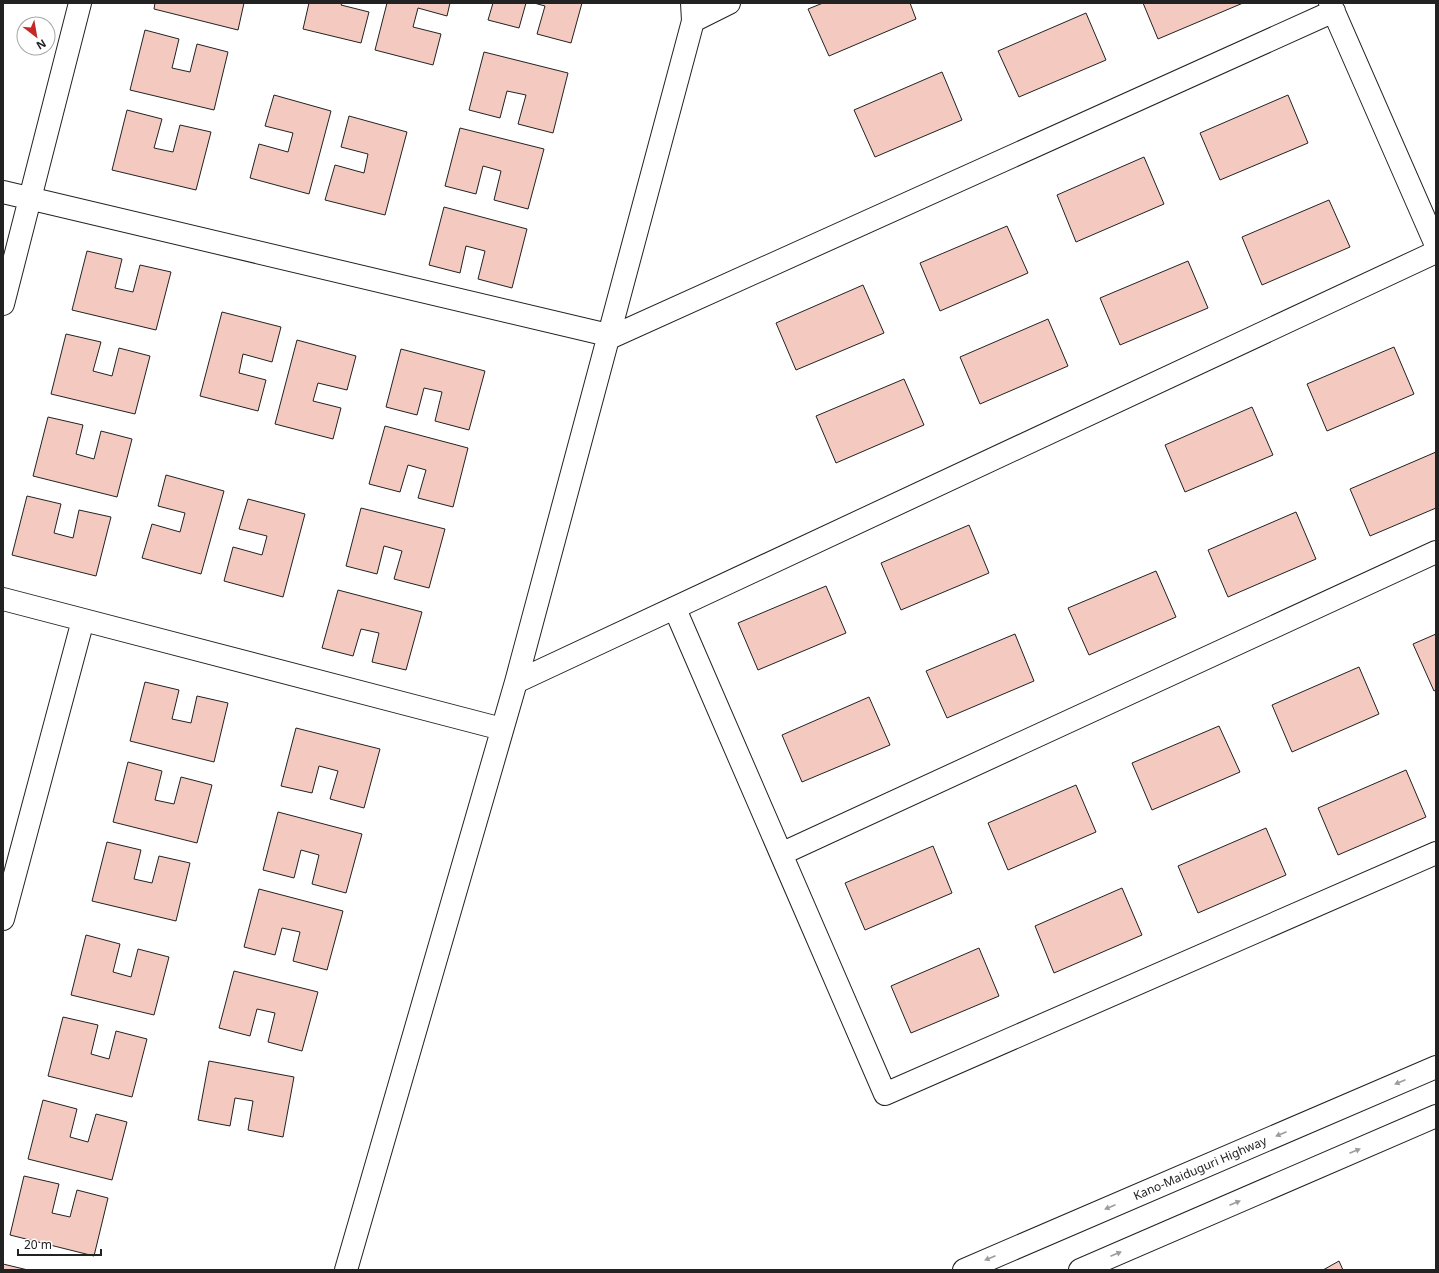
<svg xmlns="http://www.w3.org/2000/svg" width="1439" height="1273" viewBox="0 0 1439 1273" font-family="'Noto Sans',sans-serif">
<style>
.building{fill:#f3c9c0;stroke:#222}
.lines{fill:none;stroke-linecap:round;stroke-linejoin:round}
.street-casing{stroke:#222;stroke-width:24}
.highway-casing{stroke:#222;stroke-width:24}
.street{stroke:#fff;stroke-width:22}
.highway{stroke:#fff;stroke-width:22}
.oneway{fill:#9c9c9c}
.labels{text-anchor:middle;stroke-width:3;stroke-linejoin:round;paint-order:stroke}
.street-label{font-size:12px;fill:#222;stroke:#fff}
</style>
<rect width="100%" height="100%" fill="#fff"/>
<!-- building -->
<path class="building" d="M155 3H244L238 30 154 9Z
M309 3H342L341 5 369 12 361 43 303 29Z
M387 3H450L447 16 418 8 413 27 441 34 433 65 375 50Z
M493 3H526L519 28 488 20Z
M534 3H582L571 43 537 34 545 6Z
M823 3H910L916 19 829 56 808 9Z
M1143 3H1243L1158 39Z
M1086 13 1106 60 1019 97 998 51Z
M145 30 179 39 172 68 190 72 197 44 228 52 214 110 130 90Z
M484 52 568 73 553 133 518 124 526 95 507 91 500 118 469 110Z
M942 72 962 120 875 157 854 110Z
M274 95 331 111 309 194 250 178 259 144 288 152 293 133 265 126Z
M1288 95 1308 143 1220 180 1200 133Z
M127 110 162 119 154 148 173 152 180 125 211 132 196 190 112 170Z
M349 116 407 132 385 215 325 200 335 165 364 173 368 154 341 147Z
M460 128 544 149 528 209 494 200 501 171 483 166 476 194 445 186Z
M1144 157 1164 204 1076 242 1057 195Z
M1329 200 1350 247 1262 285 1242 237Z
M444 207 527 229 512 288 478 279 485 251 466 246 460 273 429 265Z
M1007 226 1028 273 940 311 920 263Z
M87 251 122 259 115 288 133 292 140 265 171 272 156 330 72 310Z
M1188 261 1208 308 1120 345 1100 298Z
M863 285 884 333 796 370 776 323Z
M222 312 281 327 272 362 243 354 239 373 266 380 258 411 200 396Z
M1048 319 1068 366 980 404 960 357Z
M66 334 101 342 93 371 112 376 119 348 150 356 135 414 51 394Z
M297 340 356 356 347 390 318 383 313 401 341 408 333 439 275 424Z
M1394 347 1414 394 1327 431 1307 384Z
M401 349 485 371 469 430 435 421 442 392 424 388 417 415 386 407Z
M904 379 924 425 836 463 816 416Z
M1252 407 1273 455 1185 492 1165 445Z
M48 417 83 425 76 454 94 459 101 431 132 439 117 497 33 476Z
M385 426 468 448 453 507 418 498 426 470 408 465 400 492 369 484Z
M1436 452V508L1370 536 1350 489Z
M166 475 224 491 201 574 142 558 152 524 180 532 185 513 158 506Z
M27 496 61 504 54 533 73 538 79 510 111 517 96 576 12 555Z
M248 499 305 514 283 597 224 581 233 547 262 555 267 536 239 529Z
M361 508 445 529 429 588 394 579 402 551 384 546 377 574 346 566Z
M1296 512 1316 559 1228 597 1208 550Z
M969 525 989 573 901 610 881 563Z
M1156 571 1176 617 1089 655 1068 608Z
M826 586 846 633 758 670 738 623Z
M338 590 422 612 406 670 372 662 379 633 361 629 353 656 322 648Z
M1015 634 1034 681 947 718 926 671Z
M1436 634V690L1434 691 1413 644Z
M1359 667 1379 714 1292 752 1272 705Z
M145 682 179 690 172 719 191 723 197 696 228 703 214 762 130 741Z
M869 697 890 745 802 782 782 735Z
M1219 726 1240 772 1152 810 1132 763Z
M296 728 380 749 364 808 330 799 338 771 319 766 312 793 281 786Z
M128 762 162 771 155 800 174 804 181 777 212 785 197 843 113 822Z
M1406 770 1426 817 1338 855 1318 808Z
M1076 785 1096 832 1008 870 988 823Z
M278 812 362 834 346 893 312 884 319 855 301 850 294 878 263 870Z
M1266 828 1286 875 1198 913 1178 866Z
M107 842 141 850 134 879 152 883 159 856 190 863 176 921 92 901Z
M933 846 952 893 865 930 845 883Z
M1122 888 1142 935 1054 973 1035 926Z
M259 889 343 911 327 970 293 961 300 932 282 928 275 955 244 947Z
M86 935 120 944 113 972 131 977 138 949 169 957 154 1015 71 995Z
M979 948 999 996 911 1033 891 986Z
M234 971 318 992 302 1051 268 1042 275 1013 257 1009 250 1036 219 1028Z
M63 1017 98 1025 91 1054 109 1059 116 1031 147 1039 132 1097 48 1076Z
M209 1061 294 1077 283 1137 248 1130 253 1101 235 1098 230 1126 198 1120Z
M43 1100 77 1109 70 1137 88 1142 96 1114 127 1122 112 1180 28 1159Z
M24 1176 59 1184 52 1213 70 1217 77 1190 108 1198 94 1256 10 1235Z
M1339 1261 1343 1270H1323Z
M3 1264 28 1270H3Z"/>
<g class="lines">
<!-- street casing -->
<g class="street-casing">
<path id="street" d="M1330 3 1436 245
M693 21 729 3
M3 192 608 335
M3 304 80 3
M607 339 1334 11
M3 599 502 729
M675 609 885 1094 1436 853
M516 682 1436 252
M781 854 1436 552
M3 919 83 620
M346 1270 516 682 693 21 692 3"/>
</g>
<!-- highway casing -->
<g class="highway-casing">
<g id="highway">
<path id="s1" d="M964 1270 1436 1067"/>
<path d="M1080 1270 1436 1116"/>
</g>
</g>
<!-- street -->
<use href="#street" class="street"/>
<!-- highway -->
<use href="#highway" class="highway"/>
</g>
<!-- one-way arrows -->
<defs><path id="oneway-solid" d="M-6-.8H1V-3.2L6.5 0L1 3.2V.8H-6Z"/></defs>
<g class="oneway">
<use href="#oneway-solid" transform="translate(1400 1082) rotate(157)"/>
<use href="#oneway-solid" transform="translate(1281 1134) rotate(157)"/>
<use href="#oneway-solid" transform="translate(1355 1151) rotate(-23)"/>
<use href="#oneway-solid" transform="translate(1235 1203) rotate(-23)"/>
<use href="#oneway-solid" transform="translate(1110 1207) rotate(157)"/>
<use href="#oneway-solid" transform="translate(1116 1254) rotate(-23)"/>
<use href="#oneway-solid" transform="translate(990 1258) rotate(157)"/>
</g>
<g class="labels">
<!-- street labels -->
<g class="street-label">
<text dy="4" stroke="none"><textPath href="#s1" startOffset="257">Kano-Maiduguri Highway</textPath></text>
</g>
</g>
<!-- border -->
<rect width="1439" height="1273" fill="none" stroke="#222222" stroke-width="8"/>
<!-- north arrow -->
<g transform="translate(36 36) rotate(149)"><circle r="19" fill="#ffffff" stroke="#a7a7a7"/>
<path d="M0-3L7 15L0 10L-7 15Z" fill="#c62828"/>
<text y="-6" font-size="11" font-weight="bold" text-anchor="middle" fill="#222222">N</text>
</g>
<!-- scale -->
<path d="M18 1249v6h83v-6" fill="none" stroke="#222222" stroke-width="2"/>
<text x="24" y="1249" font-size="12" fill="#222222" stroke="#ffffff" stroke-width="3" paint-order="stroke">20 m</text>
</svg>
